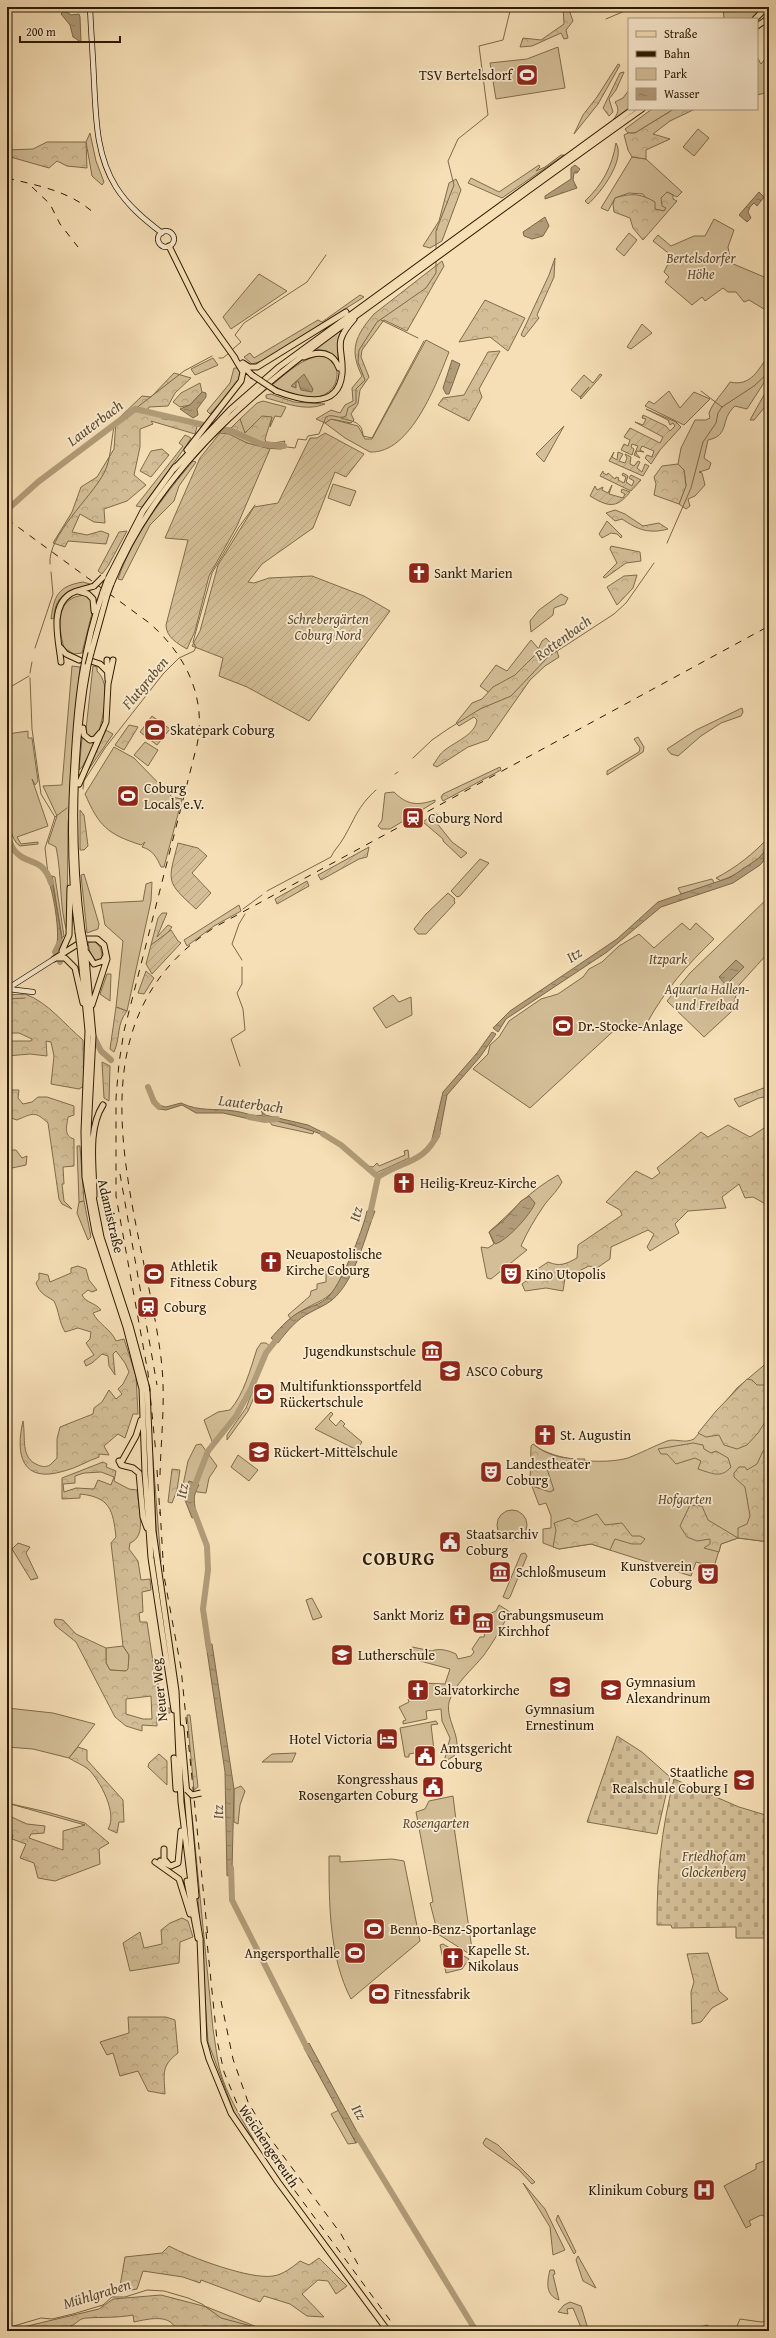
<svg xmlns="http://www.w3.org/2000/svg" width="776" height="2338" viewBox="0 0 776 2338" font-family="'Gentium Book Plus',serif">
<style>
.green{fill:#d3be97;stroke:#7f6c4c}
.forest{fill:url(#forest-crowns);stroke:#7f6c4c;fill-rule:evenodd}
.cemetery{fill:url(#cemetery-stones);stroke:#7f6c4c}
.garden{fill:url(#garden-furrows);stroke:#7f6c4c}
.water{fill:url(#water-ripples);stroke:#7b6849}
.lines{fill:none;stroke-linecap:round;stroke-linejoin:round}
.stream{stroke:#7b6849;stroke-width:1}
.river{stroke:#b19c79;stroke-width:6}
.secondary-casing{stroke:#2b1a02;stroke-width:6}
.primary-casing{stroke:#2b1a02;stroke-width:7}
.trunk-casing{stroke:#2b1a02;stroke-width:7}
.secondary{stroke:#f9ead0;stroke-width:4.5}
.primary{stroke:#f6dfb6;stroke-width:5}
.trunk{stroke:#f6dfb6;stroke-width:5}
.rail{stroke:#2b1a02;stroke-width:1;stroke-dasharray:7 7;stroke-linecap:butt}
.trunk-bridge-casing{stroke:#2b1a02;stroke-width:7;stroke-linecap:butt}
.trunk-bridge{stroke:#f6dfb6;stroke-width:5}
.labels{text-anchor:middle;stroke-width:3.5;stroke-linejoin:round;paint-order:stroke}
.poi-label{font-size:14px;fill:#2b1a02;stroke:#f9ead0;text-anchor:start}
.park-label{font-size:14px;font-style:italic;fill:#5d4b2f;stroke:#f9ead0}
.street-label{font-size:14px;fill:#2b1a02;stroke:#f9ead0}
.water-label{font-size:15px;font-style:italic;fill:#614e32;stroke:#f9ead0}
.district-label{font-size:18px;font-weight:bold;letter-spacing:1px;fill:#2b1a02;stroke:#f9ead0}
</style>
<defs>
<pattern id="forest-crowns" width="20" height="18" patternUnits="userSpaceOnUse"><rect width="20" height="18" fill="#d3be97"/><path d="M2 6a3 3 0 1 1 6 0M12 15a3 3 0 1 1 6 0" fill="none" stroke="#b5a380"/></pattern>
<pattern id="cemetery-stones" width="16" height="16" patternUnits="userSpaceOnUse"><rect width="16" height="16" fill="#d3be97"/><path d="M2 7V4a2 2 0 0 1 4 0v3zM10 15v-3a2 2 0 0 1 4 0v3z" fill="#b5a380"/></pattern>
<pattern id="garden-furrows" width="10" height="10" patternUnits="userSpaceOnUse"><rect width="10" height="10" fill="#d3be97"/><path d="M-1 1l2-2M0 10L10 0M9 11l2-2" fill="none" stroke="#b5a380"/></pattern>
<pattern id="water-ripples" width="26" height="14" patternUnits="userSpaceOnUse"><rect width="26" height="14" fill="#b19c79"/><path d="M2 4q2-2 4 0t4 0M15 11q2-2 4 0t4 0" fill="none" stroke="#907e61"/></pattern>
</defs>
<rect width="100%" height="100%" fill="#f6dfb6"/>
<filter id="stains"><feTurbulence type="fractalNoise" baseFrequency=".005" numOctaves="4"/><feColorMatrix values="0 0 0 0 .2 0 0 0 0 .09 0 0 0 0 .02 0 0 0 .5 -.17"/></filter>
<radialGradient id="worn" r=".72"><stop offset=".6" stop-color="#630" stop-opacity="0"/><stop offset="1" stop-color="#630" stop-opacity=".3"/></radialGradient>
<!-- green -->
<path class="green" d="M723 7H765L751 19H724Z
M558 47 565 88 496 99 490 63 527 59Z
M769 54V92L757 95V57L761 64Z
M629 90V108L613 120C618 113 620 110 615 102L623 98Z
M652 109H674L635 133H628L625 129Z
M698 129 709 138 694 156 683 147Z
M90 133 96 161 104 182 102 185 92 176 86 142Z
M616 143C626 159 601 193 588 204L585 201C602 185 612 167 616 143Z
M561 155H564L502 198 468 183 471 178 499 192 539 165 540 167 536 171 545 167Z
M632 157 646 159 682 192 677 197 667 192 666 208 664 211 654 209 643 194 629 193 615 198 608 211 601 208Z
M714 219 734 230 728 247 731 263 769 279V312L749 300 744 302 736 292H728L723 288 705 301 702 297 692 305 665 282 669 277 664 272 672 256 653 241 658 235 671 246 694 236H705Z
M629 233 637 240 624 256 616 249Z
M259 274 287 291 231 329 223 317Z
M360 295 364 297 262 361 252 364 244 357 250 353 254 358 318 320 322 322Z
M642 324 652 333 631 349 627 347Z
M344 328 338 343V359L327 351 316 349Z
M426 340 449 352C437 382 411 454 370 452L345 438 325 423 331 419 358 426 365 439H372Z
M769 354V375L747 409 735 406C719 420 731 435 708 440L704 458 711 463 709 469 699 472 702 473 705 485 695 496 688 499 690 506 686 509 679 504 686 485 684 470 678 464 681 448 695 420H706L710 418 709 413C713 402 723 393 730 382 751 387 759 369 769 354Z
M324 355 335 363C343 385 327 400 304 398 293 396 282 390 272 385 288 372 303 357 324 355Z
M213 358 218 365 195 375 191 369Z
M234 368H239L242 374 235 387 210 414 207 411 230 383Z
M600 374 602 375 581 399 580 398 589 387 580 397 571 390 584 375 593 383Z
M769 386V402L754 420H750Z
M669 391 680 408 694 392 710 399 684 425 645 406 649 401 654 404Z
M263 401 286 407 281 417 275 416 270 427 272 417 244 433 240 419 257 403Z
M564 426 544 462 536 454Z
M185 435 191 438 186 446 142 507 136 506 183 446 179 443Z
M193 461 196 462 179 486 174 501 150 525 122 580 118 579C133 535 164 496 193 461Z
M333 484 356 491 350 506 328 498Z
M607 521 622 536 621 538 617 534 611 533 602 538 599 534Z
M83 582 90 584C71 593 55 591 54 618L51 619C54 596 58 586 83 582Z
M561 594 568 598 565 604 554 608 553 615 531 632 530 621 539 610Z
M85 595 92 599 94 605 82 653 74 654 64 648C58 626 55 597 85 595Z
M531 640 543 654 496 698 480 686 496 665 507 671Z
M72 666 80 667 68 825 67 932C59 907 62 874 56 847L48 843 57 816 43 786 62 785Z
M93 666 97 667V671C112 685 103 716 98 735L91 737 87 734 86 729Z
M742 708 743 712 741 716 721 723 701 736 678 756 671 754 667 749 696 730Z
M152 716 170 729 157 745 140 732Z
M28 731V738H32L38 781 35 785 32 779 48 826 17 837 21 844 38 842V844L20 846C1 836 7 755 7 734Z
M638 737 644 747 643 752 607 775V771L639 752 640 748 634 739Z
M82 738 96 742 82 767 79 770Z
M145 742 158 750 148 766 134 755Z
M114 747 134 758 172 797 182 799 164 867H161C157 858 153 850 142 847L145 842 141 845C107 834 99 826 85 794Z
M394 792C407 805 417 806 435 800V802L390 829H381L378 826 382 820 385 793Z
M435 813 443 818 432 820 431 822H436L452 842 467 853 461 858 443 841V839L423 822Z
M480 859 489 863 460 896 457 897 451 891Z
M84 874 99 924 98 929 87 933 81 875Z
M712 879 715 884 681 894 678 888Z
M152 882 151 901 127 1011 116 1007 123 941 105 925 101 903 143 901 146 884Z
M448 893 455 899 454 900 455 903 426 934H418L414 929 426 914Z
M769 897V952L739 985 731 1012 704 1037 667 1001 690 973Z
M239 905 241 911 214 926 187 946 184 940Z
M682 923 690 930 696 923 714 939C687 965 665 990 647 1023L642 1026 630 1022 621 1024 530 1108 473 1069 488 1054 490 1045 499 1037 509 1021 541 999 558 994 583 977 589 969 602 962 619 946 639 934 654 948Z
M93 941C101 945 102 951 102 959L97 961 91 957 88 943Z
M107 974H111L110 1001 100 994Z
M393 995 399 1002 411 997 412 1015 386 1028 373 1008Z
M269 1121 285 1122 314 1131 313 1134 272 1125Z
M10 1150H16L22 1158 27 1156 26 1165 12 1168 9 1166 7 1152Z
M408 1150 409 1158 376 1173 368 1166 373 1167 377 1163 379 1166 405 1155 404 1151Z
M558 1175 562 1182C556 1193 549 1198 543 1207 535 1219 527 1232 521 1246L527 1250 491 1279 487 1278 481 1247 488 1248 494 1244 489 1232C513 1211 529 1191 558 1175Z
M84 1201 91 1237 88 1240 77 1213 79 1202Z
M345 1267C333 1307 315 1297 291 1319L288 1315 310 1296 311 1291 317 1289V1284L326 1282V1270Z
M261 1343H266L271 1347C261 1360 258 1376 251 1390 241 1410 227 1427 213 1444L204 1420 218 1412 230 1410C244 1394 250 1370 257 1349Z
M769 1361V1542L738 1538 721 1544 714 1567 696 1562 691 1576 591 1544 559 1549 543 1543V1529L551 1528V1516L546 1503 539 1505 530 1481 533 1444C553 1461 603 1465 628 1458 641 1453 654 1446 667 1441 676 1438 684 1444 694 1439L737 1388Z
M331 1412 333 1414 329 1419 336 1426 341 1420 345 1424 343 1426 362 1442 357 1450 315 1429Z
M151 1434 161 1562 158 1564Z
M201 1444 217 1466 209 1478 206 1493 182 1490 188 1461 196 1445Z
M238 1455 258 1470 249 1481 231 1467Z
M497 1525a15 15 0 1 1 30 0a15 15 0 1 1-30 0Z
M525 1553 527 1556 510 1597 508 1599 503 1597 521 1554Z
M312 1598 322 1617 313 1620 306 1600Z
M499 1605 510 1612C502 1627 494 1641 484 1655 473 1669 454 1684 449 1702 445 1721 464 1738 454 1756L444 1762 450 1738 442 1721 441 1709 426 1711 427 1719 403 1724V1721L406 1720 399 1707 409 1702 408 1699 419 1697 421 1683 445 1684 450 1669 409 1658 412 1647 432 1651C438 1648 448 1650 456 1654L458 1659 471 1656 474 1652 472 1649 480 1637H484L489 1614 496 1611Z
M123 1646 129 1655V1669L126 1671 110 1670 106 1663V1648Z
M7 1708 53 1713 95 1724 69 1758 33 1749 7 1747Z
M436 1721 438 1724 431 1725 434 1750 409 1754V1757H405L400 1728Z
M296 1753 292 1762H262L272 1754Z
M241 1786 245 1791 240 1805 238 1824 234 1822V1789Z
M453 1796 456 1820H453L472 1949H474V1952L471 1955 438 1934 430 1903 433 1902 416 1812 425 1809 429 1801Z
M192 1815 213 2029C216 2046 217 2064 223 2080 231 2102 243 2121 254 2140L235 2115 208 2042 198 1899 190 1816Z
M329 1856H340V1862L392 1859 404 1861 420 1941 351 1999C329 1957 329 1903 329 1856Z
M443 1944 469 1959 462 1969 446 1973 440 1945Z
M339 2110 356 2143 348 2144 331 2114Z
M486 2138 498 2145 535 2182 532 2184 519 2170 485 2146 483 2143Z
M764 2161 769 2167V2218L761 2215 749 2221 751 2225 746 2228 724 2186 756 2169V2164Z
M523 2183 545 2209 565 2250 553 2255 550 2227Z
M558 2215 576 2252 574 2254 556 2220Z
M578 2256 596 2288 583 2281 576 2260Z
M550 2270H554L555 2274 553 2275 559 2300C545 2295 547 2282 550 2270Z
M570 2302 581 2306 588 2329 582 2330 573 2308 567 2309 568 2314 558 2312 564 2305Z"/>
<!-- forest -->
<path class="forest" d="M563 7H568L573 21 566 30 568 38 564 39 561 33 532 46 520 47 523 38 541 40 564 24Z
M618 64 620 65 598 104 574 134 583 115 597 97Z
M624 72 616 90 609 99 613 112 609 116 603 108 620 73Z
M674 109H695L670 121 653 134 670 139 646 150V159L632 157 628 150 624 135 628 133H635Z
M47 142H86L87 168 67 166 57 161 49 168 7 156V150L33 149Z
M456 179 461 190 442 241 430 248 423 246 439 221 449 183Z
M667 192 673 195V199L677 201 643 240 633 228 630 218 614 212 613 204 615 198C631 193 640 193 655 202V209L664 211 666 208 662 206 661 198Z
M555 258 554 277 537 315 539 318 524 337 521 335 549 275Z
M442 261 444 266 407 331 384 320 362 350 361 357 369 377 360 390 358 404 351 414 354 420 351 423 331 419 325 423 316 419 331 410 340 413 345 405 353 401 352 388 362 376C349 350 355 336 374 314Z
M485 300 525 318 508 351 490 337 459 342Z
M500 351 479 389 482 397 469 421 438 405 443 398 464 395 488 352Z
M174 373 191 378 175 393 168 406 149 407 147 411 164 419 198 423 195 434 151 421 153 424 140 429V447L134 475 146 485 127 501 104 509 105 523 94 522 80 514 72 532 87 535 101 531 109 534 106 544 68 541 65 547 53 543 72 512 81 487 97 477 114 449 116 421 142 396 151 397Z
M200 383 202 392 190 405 180 407 173 402 181 393Z
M271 394 294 402 325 404C305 412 286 403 266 398V395Z
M262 416 272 417 265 439 266 442 274 443 285 441 282 449C271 449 258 447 247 443 237 439 230 435 220 433L224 428H231L240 419 245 433Z
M162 449 169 455 151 477 140 471 151 451Z
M678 464 684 470 686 486 679 504 654 495 656 484 654 477 662 466Z
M615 510 625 514 643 526 659 523 668 529C649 534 638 530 622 519L615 521 606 513Z
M127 531 108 566 102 574 98 571 119 532Z
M611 546 640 552 641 561 626 563 605 578 603 577 617 563 610 549Z
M637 575 633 588 617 605 607 587 624 576Z
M546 638 556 649 559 657 545 666 530 680 488 740 468 747 437 767 433 765C437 760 440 753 445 750 456 741 475 735 477 720L474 717 459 726 456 723 472 703 482 699 493 687 515 675 536 654 542 641Z
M129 725 138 727 124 750 115 745Z
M106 730 113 734 87 772Z
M500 767 501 770 443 801 441 797 443 794Z
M80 810 84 815 88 846 84 850H80Z
M769 837C769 859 739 873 721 881L716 878C737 867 753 854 769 837Z
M52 876 55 877 64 936 62 938Z
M162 913H167L157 937 168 925 172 927 166 935 151 945 158 918Z
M146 971 154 978 144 994 138 993Z
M25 994C48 1002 65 1025 83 1040L84 1086 79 1089 51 1084 54 1056 51 1042 46 1041 47 1056 30 1054 7 1056V1041H31L32 1039 19 1033H7V995Z
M116 1007 127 1011C116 1025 121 1036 114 1052L110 1049Z
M102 1062 110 1066 109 1101 104 1098Z
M769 1086V1096L759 1098 739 1107 734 1099Z
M12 1090H19L18 1098 23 1104 32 1102 38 1097H47L74 1106V1115L68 1117C67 1125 63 1136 74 1139V1166L63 1167 64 1184H62L64 1201 72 1209 62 1204 59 1199 48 1123C35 1111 33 1113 17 1120L8 1117 7 1096Z
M728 1125 750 1137 769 1125V1206L753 1197 745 1198 739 1184 722 1197 726 1208 688 1211 675 1224 679 1233 650 1251 647 1247 654 1234 648 1230 611 1247 610 1259 597 1268 589 1266 565 1278 563 1291 546 1288 525 1291 522 1284 526 1281 527 1276 548 1262C560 1267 566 1264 577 1258L578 1245 622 1215 620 1210 606 1202 636 1171 652 1179 660 1173 657 1168 701 1132 708 1137Z
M77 1146H80L84 1201 79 1202Z
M78 1266 86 1269 89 1280 97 1290 92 1292 88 1290 82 1295C86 1303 96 1303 101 1310L93 1313C98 1324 111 1329 116 1341L124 1339 136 1376 138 1414H133L125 1438 118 1434 104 1446 109 1455 99 1454V1457C87 1461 77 1468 64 1471 22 1484 15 1455 23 1421 26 1438 20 1458 38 1465 43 1467 46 1467 50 1465L57 1458V1439L60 1427 93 1414 94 1408 102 1402 109 1390 116 1399 122 1394 118 1389 123 1384 129 1372 125 1363 116 1351 113 1354 115 1375 109 1366 108 1356 102 1354 92 1363 86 1366 84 1361 94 1355 86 1343 90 1339 91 1332 78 1328 65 1332C59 1322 59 1311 54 1301 45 1295 40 1294 36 1283L39 1279V1273L48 1275 50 1282 71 1273V1268Z
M747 1379 752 1380 757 1385H769V1416L758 1433 747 1445 737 1449 724 1445 719 1435 706 1437 698 1433 716 1411Z
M253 1390 256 1393 248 1411 227 1440V1435L246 1408Z
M693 1443 703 1445 704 1449 711 1453 716 1451 728 1458 731 1467C721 1479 711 1473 698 1469L701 1461 695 1458 676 1464 667 1454H661L658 1449Z
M533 1444C549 1457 565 1459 585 1459L582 1464 555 1466 547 1469 554 1490 550 1492 532 1486 530 1481 531 1446Z
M769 1449V1542L738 1538 721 1544 719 1552 704 1548 710 1544V1539L697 1541 687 1537 680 1526 690 1505 702 1506 708 1520 738 1538V1528L747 1524 750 1516 745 1487 734 1477V1473L739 1467H745L747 1470 757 1464 763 1451Z
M103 1462 107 1464 106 1467 116 1471 114 1481 129 1489 137 1490C138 1506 148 1536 130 1543L129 1549 138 1561 141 1580 150 1579 151 1590 142 1592 143 1612 139 1613 140 1622H147L153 1662 160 1661 162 1675 157 1676 161 1708H170V1713H166V1716H157V1726L142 1725V1731L126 1726 115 1717 76 1642 56 1626 54 1622 55 1619 63 1620 76 1634 106 1648V1663L110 1670 126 1671 128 1669 129 1655 123 1646 111 1543 116 1537C113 1510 110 1497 80 1494V1498L62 1499V1478ZM101 1472 114 1477 111 1485 98 1480 94 1489 76 1488 64 1492 63 1484 75 1483V1476L84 1473ZM151 1696 152 1719H143L126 1714V1699Z
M172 1469 180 1470 177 1490 172 1503 168 1502Z
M597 1514 605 1525 622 1523 632 1536H640L645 1539 641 1544H632L615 1539 610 1550 591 1544 559 1549 553 1547 556 1530 554 1523 569 1518 576 1522Z
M18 1543 30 1547 26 1553 38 1578 31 1580 12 1549Z
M187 1715H190L198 1787 194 1790Z
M78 1747 87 1750V1760L123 1800 124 1822H119L117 1833 108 1829C118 1814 100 1780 88 1769 83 1765 75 1762 69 1758Z
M159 1754 167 1761V1785L148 1767 149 1763Z
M7 1803 47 1812 85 1823 109 1843 99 1849 100 1864 55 1881 38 1878 34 1863 20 1858 26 1844 12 1839 13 1835 7 1830V1815L27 1824 45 1826 44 1833 31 1834 29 1838 63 1850V1831L85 1825Z
M182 1918 188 1921 193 1937 180 1942 179 1963 130 1971 123 1943 140 1932 144 1948 162 1944 161 1930 170 1923Z
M708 1953 719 1991 728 1999 712 2008 701 2022 692 2024 691 1992 694 1982 687 1954Z
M128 2017H166L175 2020 178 2053C161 2066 164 2073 165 2094L148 2091 138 2071 120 2076 113 2053 107 2055 100 2042 129 2033Z
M169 2246C189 2257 251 2280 273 2276 282 2275 293 2267 300 2261L309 2265 319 2258 347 2286 336 2294 328 2281 318 2280 302 2294 324 2317 307 2316 290 2304 264 2296 260 2302 201 2280 200 2283 183 2277 143 2271 137 2289 115 2293 120 2286 125 2257 162 2253Z
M161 2295 207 2307 267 2331H176C172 2313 148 2319 134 2322L133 2315C116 2318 103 2317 87 2318 80 2318 78 2322 73 2325 57 2333 37 2331 19 2331V2328L99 2309 113 2299Z"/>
<!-- cemetery -->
<path class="cemetery" d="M617 1736 642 1752 670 1777 657 1834 587 1822Z
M674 1779 739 1807 769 1816V1938H736V1927L672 1928 671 1925H657C657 1871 661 1832 674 1779Z"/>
<!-- garden -->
<path class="garden" d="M646 409 676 422 681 427 660 450 651 464 645 458 647 455 652 457 654 451 642 446 640 450 644 452 637 451 636 453 640 458 634 455 638 446 632 444 631 447 634 449 632 455 621 450 624 444 628 446 630 440 624 437 630 428 660 443 663 437 635 422 643 425 646 419 642 418 643 415 666 426 670 431 675 426 673 423 670 425 668 420Z
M220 433 229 434 247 443 270 449 237 526 209 576 195 631 187 649C178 644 166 637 166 625L188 540 165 538 200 458Z
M325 433 364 454 346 477 335 472 313 528 262 564 248 582 254 583 269 578 312 576 364 596 390 611 309 721 247 687 219 676 223 658 192 646 200 631 218 565 254 507 278 503 310 438H317Z
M614 452 612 457 617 460 618 452 623 454 619 461 625 463 627 458 625 454 631 457 630 464 634 466 638 461 640 462 637 468 642 472 645 464 649 466 643 476 609 461Z
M603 471V473L607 475 608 473 615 479 616 477 619 478 618 480 624 483 626 477 622 475 623 473 628 476 626 482 632 486 634 481 629 478 631 475 641 480 631 491 600 476Z
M612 485 609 494 623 498 625 494 621 492 622 489 630 492C616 510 607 506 590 496L595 486 597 490 603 487 602 490 608 493Z
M178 843 198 848 207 856 192 873 211 893 196 909C165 881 168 882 178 843Z
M369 847 367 857 359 859 321 880 318 875Z
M307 881 309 886 277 904 275 899Z
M171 930 178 941 181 943 152 974 146 964 151 945Z"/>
<!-- water -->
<path class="water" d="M64 10 71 15 79 14 80 17 81 42 73 37 70 25 61 14Z
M575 165 580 169 577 173H574L573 180 577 188 545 199V196L571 179V168Z
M759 192 764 197 757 206 754 203 750 207 748 212 751 218 747 222 739 215Z
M545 217 549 226 543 236 532 239 524 236 523 232Z
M452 360 460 364 449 394H446L443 388Z
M304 374 313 389 312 392 301 390 298 381 296 382V388L291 386Z
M202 392 206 393V397L197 409 198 415 193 418 180 409 190 405Z
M769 846V855L760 865 733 883 661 907 607 952 506 1019 498 1032 493 1028 510 1011 617 939 658 902 731 877 759 858Z
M51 875 62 939 58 949 56 947C61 935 53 889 47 877Z
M736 960 744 967 726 985 719 977Z
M492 1032 496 1034 480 1057 447 1095 439 1137 436 1142 432 1139 443 1092 477 1053Z
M156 1100 158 1105 166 1107 181 1103C200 1112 214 1108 234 1111 244 1112 252 1117 263 1115L260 1108 265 1115 308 1125 330 1136 329 1138C308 1127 284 1124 264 1117L254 1120 223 1113H196L182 1105 166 1110 159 1109 153 1101Z
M529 1196 535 1203C531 1214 507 1241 495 1244L489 1232 504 1220 521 1201Z
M367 1211H375C365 1236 355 1281 332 1300 326 1305 318 1308 311 1312 297 1319 287 1331 278 1343L271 1338C278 1330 287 1320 296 1314 305 1308 317 1306 326 1299 340 1288 363 1230 367 1211Z
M189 1481 199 1485C192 1496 194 1503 197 1516L192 1518 183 1495Z
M206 1644H212L234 1789 232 1870V1874L227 1876 225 1772Z
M309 2043 361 2139 356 2143 304 2048Z"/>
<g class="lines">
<!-- stream -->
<path class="stream" d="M606 19 634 7
M436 250V231L454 185 448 161 458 139 488 115 479 46 503 40 511 7
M381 320 418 338
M233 349 241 342 235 335 244 323 307 282 326 255
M219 358H223L229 353
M701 391 722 407
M135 409 184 371 212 356
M341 418C353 422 362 421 363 436L372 438 424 341
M287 447 295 448 298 439 306 440 308 436 319 434 326 417C333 413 339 420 346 416L348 408 356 403V389L365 380 358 362 359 350 377 322 426 288 436 273V259
M667 543 691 488 703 442 716 423 718 413 722 407 754 386 769 372
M50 564C47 536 91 498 104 473 111 460 111 441 114 427
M35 648 53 594 51 572
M30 673 32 662
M30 678 32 729 41 794 55 817 45 848 48 874
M7 689 29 676
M413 758 432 740 448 729 480 709 511 696 548 657 614 614 626 603 654 563
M395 774 398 772
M83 789 84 781 105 748 163 674 179 658 194 651 196 647 193 642 212 573 239 527 255 505
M55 817 67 808
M267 891 331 857C334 850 339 846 343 839 355 819 357 807 376 790
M243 909 262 895
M242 960 232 944 239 924 245 914
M7 999 25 998
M240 1066 231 1039 245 1030 243 1009 237 993 242 984V967
M7 2328 41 2318 52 2319 73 2314 103 2305 112 2297H125L147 2290 164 2291 188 2298 202 2304 221 2318 251 2326 256 2331
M687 2331 707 2325 712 2328V2331
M735 2331 740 2319 761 2322 769 2321"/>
<!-- river -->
<path class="river" d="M7 510 38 482 135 409 234 432 261 444 284 446
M7 836C9 840 11 846 14 850 26 866 43 856 51 883
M60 942 55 952 60 962
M92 1033 101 1051 111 1060
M148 1087 154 1102 159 1107
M249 1117 265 1120 277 1119
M323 1134 341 1145 378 1177
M369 1219 378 1177C404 1160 425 1163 438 1133
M193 1490 208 1451 236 1416 251 1389 266 1353 280 1335
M193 1509 207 1546 208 1570 203 1609 209 1650
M231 1868 232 1900 309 2052
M356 2134 476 2331"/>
<!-- secondary casing -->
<g class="secondary-casing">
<path id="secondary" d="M90 7C91 32 93 56 94 81 96 118 96 155 116 187 128 206 145 220 162 233
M158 239a8 8 0 1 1 16 0a8 8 0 1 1-16 0Z
M7 989 54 959
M8 989 33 992"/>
</g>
<!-- primary casing -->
<g class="primary-casing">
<path id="primary" d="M200 1939 204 2041 209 2059 231 2113 278 2182 388 2331"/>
</g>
<!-- trunk casing -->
<g class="trunk-casing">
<path id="trunk" d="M755 19 767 7
M757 26 769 18
M169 246 200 309 235 358
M304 357C319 350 333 352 339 368
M243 363 249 367H257L346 312
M241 364 252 375
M276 391C297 399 338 412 342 374 344 347 331 345 354 319
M187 450 241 381 243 372 234 357
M174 469 230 410 279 367 633 109
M107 581 143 511 175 467
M111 584C166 447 292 362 407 279 485 222 563 165 642 109
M78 591 88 594 93 599 94 611
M61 648 66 654 79 660
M91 653 107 595
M88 660 100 664 107 671
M107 660 108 680
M61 662C59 641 49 608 70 594 76 590 86 589 94 586
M83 728 84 735 90 740 95 739 100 733
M79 784 106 722 108 684 113 660
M82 931C71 846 72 750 88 665
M78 932C70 875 70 820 74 762 77 704 83 647 103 592
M80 947 88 1031 84 1132 85 1177 95 1232 126 1327 142 1389 145 1473 151 1558 174 1710
M85 947 93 1036 88 1132 89 1176 101 1237 130 1326 147 1389 153 1531 176 1691 181 1802 190 1875 200 1939
M62 951 69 935 70 888
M87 953 94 964 103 961 106 955
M56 958H65L75 968 83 1003
M54 959 86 939H97L104 945 107 959 92 1005
M94 1196C94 1167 87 1130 103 1105
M119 1461 121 1465 133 1468 139 1473 143 1517 147 1528
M122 1461 136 1436 141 1420
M181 1728 196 1896
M174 1758 176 1789
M164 1849V1859L169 1865
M160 1861 171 1866 178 1863 181 1831
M155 1862 179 1879 190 1914
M187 1881 198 1938"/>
</g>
<!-- secondary -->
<use href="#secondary" class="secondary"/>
<!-- primary -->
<use href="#primary" class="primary"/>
<!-- trunk -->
<use href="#trunk" class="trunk"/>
<!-- rail -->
<path class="rail" d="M7 91V94
M7 109 8 135
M7 178C39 186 71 191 96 215
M32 187 50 204 60 224 78 247
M7 519 148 622C185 653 207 697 197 745L124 1031 119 1063 116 1098V1196L148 1373 156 1454
M120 1174 157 1385
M157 1470 160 1514
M160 1475C161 1436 166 1397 161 1358 143 1214 58 1028 215 927L769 626
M160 1509 164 1576 181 1668 208 1938
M206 1932 217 2040 224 2072 238 2106 259 2142 398 2331
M221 2001 233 2059 248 2102 267 2134 341 2234 360 2268"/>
<!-- trunk-bridge casing -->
<g class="trunk-bridge-casing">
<path id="trunk-bridge" d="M252 375 276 391
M94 586 103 577
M103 592 107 581
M107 595 111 584
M88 665 91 653
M82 931 85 947
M78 932 80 947
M187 1790 192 1795 201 1793"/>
</g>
<!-- trunk-bridge -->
<use href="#trunk-bridge" class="trunk-bridge"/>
</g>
<!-- icons -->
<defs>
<g id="stadium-square" transform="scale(1.15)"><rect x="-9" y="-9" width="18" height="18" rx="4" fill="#8f2418" stroke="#f9ead0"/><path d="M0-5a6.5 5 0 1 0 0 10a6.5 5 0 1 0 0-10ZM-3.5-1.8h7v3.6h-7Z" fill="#fff"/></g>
<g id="church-square" transform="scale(1.15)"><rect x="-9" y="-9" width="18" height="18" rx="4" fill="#8f2418" stroke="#f9ead0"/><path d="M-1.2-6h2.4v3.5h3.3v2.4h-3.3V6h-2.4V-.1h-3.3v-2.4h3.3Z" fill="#fff"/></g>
<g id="station-square" transform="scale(1.15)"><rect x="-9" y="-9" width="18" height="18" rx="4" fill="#8f2418" stroke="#f9ead0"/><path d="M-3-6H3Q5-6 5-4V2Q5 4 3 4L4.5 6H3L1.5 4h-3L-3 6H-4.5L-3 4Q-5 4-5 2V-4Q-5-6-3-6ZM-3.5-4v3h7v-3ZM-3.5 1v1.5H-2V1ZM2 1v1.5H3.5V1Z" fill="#fff"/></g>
<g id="theatre-square" transform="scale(1.15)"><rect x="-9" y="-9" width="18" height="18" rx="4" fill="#8f2418" stroke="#f9ead0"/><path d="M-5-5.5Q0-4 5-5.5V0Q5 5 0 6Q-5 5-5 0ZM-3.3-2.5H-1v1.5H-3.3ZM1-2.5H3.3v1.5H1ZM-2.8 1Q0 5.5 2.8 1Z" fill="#fff"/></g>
<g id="museum-square" transform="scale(1.15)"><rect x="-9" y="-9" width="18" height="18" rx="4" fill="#8f2418" stroke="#f9ead0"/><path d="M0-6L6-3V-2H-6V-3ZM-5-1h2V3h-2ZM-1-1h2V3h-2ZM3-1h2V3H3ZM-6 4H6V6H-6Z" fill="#fff"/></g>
<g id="school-square" transform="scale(1.15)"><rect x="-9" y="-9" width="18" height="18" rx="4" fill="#8f2418" stroke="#f9ead0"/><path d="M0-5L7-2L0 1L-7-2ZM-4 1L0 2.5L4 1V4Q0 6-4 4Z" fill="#fff"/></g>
<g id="civic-square" transform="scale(1.15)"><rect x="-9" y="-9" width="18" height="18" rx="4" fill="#8f2418" stroke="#f9ead0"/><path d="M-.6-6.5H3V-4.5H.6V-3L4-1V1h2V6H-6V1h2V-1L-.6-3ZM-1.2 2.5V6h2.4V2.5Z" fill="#fff"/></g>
<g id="hotel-square" transform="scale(1.15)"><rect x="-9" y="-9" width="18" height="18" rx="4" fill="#8f2418" stroke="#f9ead0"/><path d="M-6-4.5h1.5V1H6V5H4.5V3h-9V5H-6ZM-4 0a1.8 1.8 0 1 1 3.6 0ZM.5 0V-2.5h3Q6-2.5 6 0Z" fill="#fff"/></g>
<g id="hospital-square" transform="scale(1.15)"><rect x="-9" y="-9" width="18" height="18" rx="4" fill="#8f2418" stroke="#f9ead0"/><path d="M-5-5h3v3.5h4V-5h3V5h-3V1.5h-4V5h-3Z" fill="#fff"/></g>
</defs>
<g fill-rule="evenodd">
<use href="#stadium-square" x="527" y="75"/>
<use href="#church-square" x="419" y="573"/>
<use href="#stadium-square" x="155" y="730"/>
<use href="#stadium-square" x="128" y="796"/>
<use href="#station-square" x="413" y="818"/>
<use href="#stadium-square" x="563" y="1026"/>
<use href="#church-square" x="404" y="1183"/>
<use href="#church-square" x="271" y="1262"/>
<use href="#stadium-square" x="154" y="1274"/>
<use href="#theatre-square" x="511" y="1274"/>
<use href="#station-square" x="148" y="1307"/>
<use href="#museum-square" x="432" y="1351"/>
<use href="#school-square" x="450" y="1371"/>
<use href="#stadium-square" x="264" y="1394"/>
<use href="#church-square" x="545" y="1435"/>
<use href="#school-square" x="259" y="1452"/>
<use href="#theatre-square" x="491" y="1472"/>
<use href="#civic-square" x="450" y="1542"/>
<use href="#museum-square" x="500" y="1572"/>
<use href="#theatre-square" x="708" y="1574"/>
<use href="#church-square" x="460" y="1615"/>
<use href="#museum-square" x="483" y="1623"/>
<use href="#school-square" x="342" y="1655"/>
<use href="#school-square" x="560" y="1687"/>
<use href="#church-square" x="418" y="1690"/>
<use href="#school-square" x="611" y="1690"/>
<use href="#hotel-square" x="387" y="1739"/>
<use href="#civic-square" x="425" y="1756"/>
<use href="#school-square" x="744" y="1780"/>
<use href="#civic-square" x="433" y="1787"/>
<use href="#stadium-square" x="374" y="1929"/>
<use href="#stadium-square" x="355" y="1953"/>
<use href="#church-square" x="453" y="1958"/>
<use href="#stadium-square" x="379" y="1994"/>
<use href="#hospital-square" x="704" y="2190"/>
</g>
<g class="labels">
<!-- poi labels -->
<g class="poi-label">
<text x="512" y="80" text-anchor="end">TSV Bertelsdorf</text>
<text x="434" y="578">Sankt Marien</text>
<text x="170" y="735">Skatepark Coburg</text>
<text x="144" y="793">Coburg<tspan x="144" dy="16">Locals e.V.</tspan></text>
<text x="428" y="823">Coburg Nord</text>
<text x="578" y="1031">Dr.-Stocke-Anlage</text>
<text x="420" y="1188">Heilig-Kreuz-Kirche</text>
<text x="286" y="1259">Neuapostolische<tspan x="286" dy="16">Kirche Coburg</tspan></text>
<text x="170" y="1271">Athletik<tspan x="170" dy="16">Fitness Coburg</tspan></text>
<text x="526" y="1279">Kino Utopolis</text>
<text x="164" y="1312">Coburg</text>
<text x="416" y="1356" text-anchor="end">Jugendkunstschule</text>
<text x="466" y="1376">ASCO Coburg</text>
<text x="280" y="1391">Multifunktionssportfeld<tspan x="280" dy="16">Rückertschule</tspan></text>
<text x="560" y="1440">St. Augustin</text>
<text x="274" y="1457">Rückert-Mittelschule</text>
<text x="506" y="1469">Landestheater<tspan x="506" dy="16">Coburg</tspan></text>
<text x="466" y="1539">Staatsarchiv<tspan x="466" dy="16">Coburg</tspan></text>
<text x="692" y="1571" text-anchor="end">Kunstverein<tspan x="692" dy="16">Coburg</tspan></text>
<text x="516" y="1577">Schloßmuseum</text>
<text x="444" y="1620" text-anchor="end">Sankt Moriz</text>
<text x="498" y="1620">Grabungsmuseum<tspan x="498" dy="16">Kirchhof</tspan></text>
<text x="358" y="1660">Lutherschule</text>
<text x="626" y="1687">Gymnasium<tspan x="626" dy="16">Alexandrinum</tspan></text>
<text x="434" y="1695">Salvatorkirche</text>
<text x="560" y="1714" text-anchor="middle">Gymnasium<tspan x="560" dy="16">Ernestinum</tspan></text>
<text x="372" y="1744" text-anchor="end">Hotel Victoria</text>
<text x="440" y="1753">Amtsgericht<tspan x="440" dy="16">Coburg</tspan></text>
<text x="728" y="1777" text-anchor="end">Staatliche<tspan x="728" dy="16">Realschule Coburg I</tspan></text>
<text x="418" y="1784" text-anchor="end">Kongresshaus<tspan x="418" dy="16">Rosengarten Coburg</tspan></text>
<text x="390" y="1934">Benno-Benz-Sportanlage</text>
<text x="468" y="1955">Kapelle St.<tspan x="468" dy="16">Nikolaus</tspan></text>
<text x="340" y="1958" text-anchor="end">Angersporthalle</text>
<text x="394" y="1999">Fitnessfabrik</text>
<text x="688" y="2195" text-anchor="end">Klinikum Coburg</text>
</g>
<!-- park labels -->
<g class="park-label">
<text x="701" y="263">Bertelsdorfer<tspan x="701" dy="16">Höhe</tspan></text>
<text x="328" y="624">Schrebergärten<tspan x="328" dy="16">Coburg Nord</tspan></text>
<text x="668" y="964">Itzpark</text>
<text x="707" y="994">Aquaria Hallen-<tspan x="707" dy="16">und Freibad</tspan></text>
<text x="685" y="1504">Hofgarten</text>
<text x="436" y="1828">Rosengarten</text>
<text x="714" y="1861">Friedhof am<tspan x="714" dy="16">Glockenberg</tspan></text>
</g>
<!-- street labels -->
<g class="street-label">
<text transform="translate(111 1216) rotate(77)" y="5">Adamistraße</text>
<text transform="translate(159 1690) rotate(-96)" y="5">Neuer Weg</text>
<text transform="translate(269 2146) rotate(56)" y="5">Weichengereuth</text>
</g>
<!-- water labels -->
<g class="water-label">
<text transform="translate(95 423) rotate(-37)" y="5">Lauterbach</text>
<text transform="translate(563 638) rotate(-36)" y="5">Rottenbach</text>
<text transform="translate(145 683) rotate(-50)" y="5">Flutgraben</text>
<text transform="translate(574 955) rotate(-34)" y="5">Itz</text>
<text transform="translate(251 1104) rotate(7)" y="5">Lauterbach</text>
<text transform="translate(356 1214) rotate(-76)" y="5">Itz</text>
<text transform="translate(182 1491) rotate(-81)" y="5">Itz</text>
<text transform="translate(218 1812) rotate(-91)" y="5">Itz</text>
<text transform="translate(359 2112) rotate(59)" y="5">Itz</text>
<text transform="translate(97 2294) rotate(-17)" y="5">Mühlgraben</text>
</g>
<!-- district labels -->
<g class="district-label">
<text x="399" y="1565">COBURG</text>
</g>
</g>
<!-- margin -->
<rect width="776" height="2338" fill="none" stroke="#f6dfb6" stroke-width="24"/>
<rect x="8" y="8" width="760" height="2322" fill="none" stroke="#2b1a02" stroke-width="2"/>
<rect x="12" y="12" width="752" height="2314" fill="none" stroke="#2b1a02"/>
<!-- legend -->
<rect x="628" y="18" width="130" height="92" fill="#f9ead0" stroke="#a7977e"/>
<rect x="636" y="31" width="20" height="6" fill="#f6dfb6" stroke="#a7977e"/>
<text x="664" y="38" font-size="12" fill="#2b1a02">Straße</text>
<rect x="636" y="51" width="20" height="6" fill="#2b1a02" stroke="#a7977e"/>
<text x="664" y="58" font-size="12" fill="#2b1a02">Bahn</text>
<rect x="636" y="68" width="20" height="12" fill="#d3be97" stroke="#a7977e"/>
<text x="664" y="78" font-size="12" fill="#2b1a02">Park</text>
<rect x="636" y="88" width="20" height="12" fill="url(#water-ripples)" stroke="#a7977e"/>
<text x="664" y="98" font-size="12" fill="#2b1a02">Wasser</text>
<!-- scale -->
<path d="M20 36v6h100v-6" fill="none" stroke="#2b1a02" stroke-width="2"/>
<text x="26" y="36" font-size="12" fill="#2b1a02" stroke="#f9ead0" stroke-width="3" paint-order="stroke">200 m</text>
<rect width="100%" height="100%" filter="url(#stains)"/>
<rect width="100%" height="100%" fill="url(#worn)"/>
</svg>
